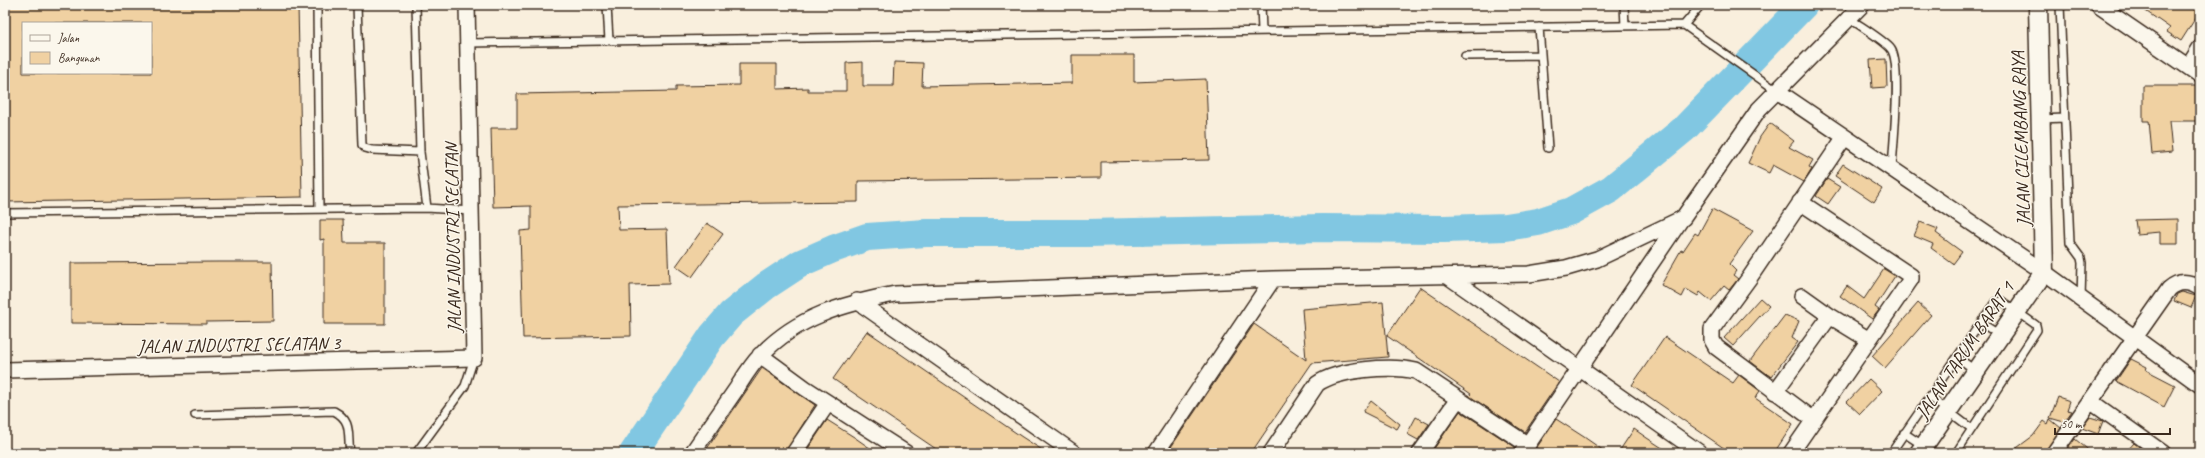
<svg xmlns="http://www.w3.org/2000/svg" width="2205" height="458" viewBox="0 0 2205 458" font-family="Caveat,sans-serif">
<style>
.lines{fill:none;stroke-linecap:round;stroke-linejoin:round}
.river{stroke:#81c7e2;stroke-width:28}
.building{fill:#f0d1a2;stroke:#3b2a1e;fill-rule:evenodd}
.service-casing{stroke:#3b2a1e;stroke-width:10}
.minor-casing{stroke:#3b2a1e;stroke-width:18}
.tertiary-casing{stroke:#3b2a1e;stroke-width:21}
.service{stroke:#fbf7ec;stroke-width:7}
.minor{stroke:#fbf7ec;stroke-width:15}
.tertiary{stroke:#fbf7ec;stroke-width:18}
.labels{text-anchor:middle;stroke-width:3;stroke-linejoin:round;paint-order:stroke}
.street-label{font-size:19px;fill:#3b2a1e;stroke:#fbf7ec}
</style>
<rect width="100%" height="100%" fill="#f9efdd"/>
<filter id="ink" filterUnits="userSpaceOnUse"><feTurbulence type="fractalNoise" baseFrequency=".025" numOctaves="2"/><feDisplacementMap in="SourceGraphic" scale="8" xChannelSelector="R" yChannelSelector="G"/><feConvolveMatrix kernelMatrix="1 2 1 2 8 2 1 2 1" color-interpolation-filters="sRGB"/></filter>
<g filter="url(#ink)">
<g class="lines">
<!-- river -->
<path class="river" d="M633 453 712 336 731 314 766 286 801 263 833 249 867 237 926 233H1087L1322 228 1444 229 1506 227 1538 222 1571 211 1611 189 1684 129 1804 5"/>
</g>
<!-- building -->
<path class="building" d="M5 5H298L302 197 5 202ZM23 23H151V73H23Z
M2137 5H2193L2200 11 2181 41 2167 32 2170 28Z
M1072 55H1134V82L1206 79 1209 160 1101 162V178L858 181V202L618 205 619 230 667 229 669 284 630 285 631 336 523 338 520 231 531 230V206L493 207 491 128H517V94L676 91V86L739 85V64H777V89L808 88V91H846V63L863 62V86H893L894 62 923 63 922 86 1072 83Z
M1886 59 1887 87 1872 88 1870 60Z
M2143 86H2200V121H2169L2172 152 2152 154 2149 121H2143Z
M1770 123 1794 141 1789 147 1813 160 1809 167 1812 169 1804 182 1773 165 1769 173 1748 163 1760 137Z
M1843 164 1882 189 1874 202 1835 176Z
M1827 179 1840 187 1828 204 1816 196Z
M1712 209 1753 231 1729 264 1736 271 1733 275 1738 279 1729 290 1724 286 1711 301 1700 292 1698 296 1686 289 1682 297 1661 285 1681 250 1683 251 1695 233 1698 235Z
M2178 219V244H2160V232L2137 234 2135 220Z
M320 220H343L344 243H385V324H324V239L320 240Z
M1920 222 1938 229 1936 233 1962 252 1953 264 1931 248 1933 244 1914 236Z
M707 223 723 234 692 277 676 266Z
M218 262H272L273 321 206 322V324L71 323V263Z
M1884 269 1895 276 1875 307 1879 310 1872 319 1840 296 1847 286 1864 299Z
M1420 287 1559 382 1525 432 1469 396 1471 394 1458 385 1387 336Z
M2182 292 2196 296 2191 308 2174 301 2177 294Z
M1760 298 1769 306 1733 346 1724 338Z
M1383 302 1388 357 1312 363 1251 453H1167L1254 324 1306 360 1302 309Z
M1918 303 1931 315 1885 368 1872 356Z
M1785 315 1799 321 1792 338 1798 342 1771 377 1750 361Z
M867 331 1022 437 1047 453H942L833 379Z
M1665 337 1733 383 1739 375 1760 391 1755 398 1793 424 1774 453H1731L1632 385Z
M2131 359 2147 367 2146 370 2175 385 2164 407 2116 381Z
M762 368 815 405 785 453H704Z
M1869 379 1882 391 1860 414 1847 402Z
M2058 397 2070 401 2067 410 2072 411 2064 422 2050 418Z
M1371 401 1400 424 1397 429 1363 412Z
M1460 411 1515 447 1513 453H1431Z
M1416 417 1429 424 1418 440 1407 434Z
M2090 417 2103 421 2098 434 2082 428Z
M1556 419 1584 437 1607 453H1533Z
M2050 419 2061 428 2045 453H2010L2033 436 2044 421 2048 424Z
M827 420 854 437 877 453H805Z
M1634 429 1647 438 1670 453H1618Z
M2075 439 2092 453H2065Z
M2134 443 2147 453H2125Z"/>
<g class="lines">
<!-- service casing -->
<g class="service-casing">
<path id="service" d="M317 5 319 209
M357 5 362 145 365 148 372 150 420 152
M416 5 420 152 427 208
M607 5 609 41
M1261 5 1262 31
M1624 5 1625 26
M2060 5 2070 243 2081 258 2082 263 2081 298
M1849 18C1860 26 1884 40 1891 49 1902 64 1893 147 1892 168
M1684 25 1777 91
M1539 27 1548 148
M468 43 1684 25 1701 5
M1465 56 1541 55
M2041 119 2064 118
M5 213 427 208 471 211
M1981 323 2000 335
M1957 357 1976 371
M1930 397 1972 429
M195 415 334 411C353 421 347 434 350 453
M1904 433 1924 446
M416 453 465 386 474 358
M1891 453 1995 302 2002 301 2036 325 2037 330 1956 453"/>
</g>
<!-- minor casing -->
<g class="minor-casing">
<path id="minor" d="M2098 5 2200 75
M2188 67 2200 48
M1777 91 2044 272 2200 385
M1449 277 1700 453
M1802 296 1830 316 1869 340
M857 301 1074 453
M760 355 805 388 906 453
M5 370 474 358 467 5
M1775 392 1830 316
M2090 401 2163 453
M1814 420 1716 347 1712 340V329L1750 277 1844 138
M692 453C707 431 722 410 737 388 744 377 751 365 760 356 797 316 844 304 895 294L1273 279 1529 274 1566 268 1597 259 1683 218 1759 109 1862 5
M794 453 828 403
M1156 453 1273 279
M1271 453 1317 384C1338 369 1391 365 1416 371L1528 445
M1420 453 1458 399
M1522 453 1682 218
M1791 453 1911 279V276L1800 202
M2054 453 2169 289C2179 280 2189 281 2200 288"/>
</g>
<!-- tertiary casing -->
<g class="tertiary-casing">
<path id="tertiary" d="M1919 453 2044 272 2038 5"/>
</g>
<!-- service -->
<use href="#service" class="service"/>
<!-- minor -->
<use href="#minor" class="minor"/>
<!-- tertiary -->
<use href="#tertiary" class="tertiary"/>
</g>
</g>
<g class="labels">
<!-- street labels -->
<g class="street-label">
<text transform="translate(2020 139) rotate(-92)" y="7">JALAN CILEMBANG RAYA</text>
<text transform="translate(452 238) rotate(-91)" y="7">JALAN INDUSTRI SELATAN</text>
<text transform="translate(239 344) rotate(-1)" y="7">JALAN INDUSTRI SELATAN 3</text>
<text transform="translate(1964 350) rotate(-56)" y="7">JALAN TARUM BARAT 1</text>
</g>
</g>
<!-- margin -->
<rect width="2205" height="458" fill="none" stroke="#fbf7ec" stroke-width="20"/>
<rect x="10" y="10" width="2185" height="438" fill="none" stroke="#3b2a1e" stroke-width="1.5" filter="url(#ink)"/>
<!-- legend -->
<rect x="22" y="22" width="130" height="52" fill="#fbf7ec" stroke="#aea59a"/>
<rect x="30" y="35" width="20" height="6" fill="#fbf7ec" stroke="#aea59a"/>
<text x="58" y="42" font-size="12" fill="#3b2a1e">Jalan</text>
<rect x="30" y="52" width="20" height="12" fill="#f0d1a2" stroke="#aea59a"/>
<text x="58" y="62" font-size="12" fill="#3b2a1e">Bangunan</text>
<!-- scale -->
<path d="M2055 428v6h115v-6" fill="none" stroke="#3b2a1e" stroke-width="2"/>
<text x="2061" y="428" font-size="12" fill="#3b2a1e" stroke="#fbf7ec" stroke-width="3" paint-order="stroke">50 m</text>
</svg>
